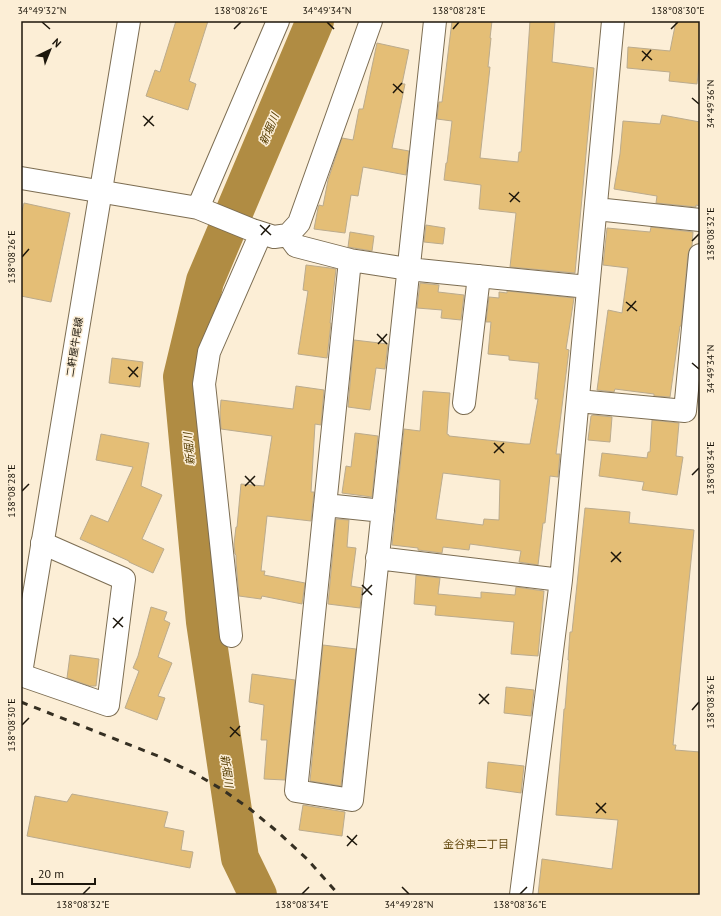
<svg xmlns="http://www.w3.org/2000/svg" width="721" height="916" viewBox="0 0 721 916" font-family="'PT Sans','Noto Sans JP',sans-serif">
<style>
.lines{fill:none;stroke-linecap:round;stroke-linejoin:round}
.river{stroke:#b08c43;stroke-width:38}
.building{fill:#e4be76;stroke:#bbab8d;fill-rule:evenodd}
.minor-casing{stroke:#7c6d52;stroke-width:24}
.tertiary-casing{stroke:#7c6d52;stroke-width:24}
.minor{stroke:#fff;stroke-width:22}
.tertiary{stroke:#fff;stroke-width:22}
.rail{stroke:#352f22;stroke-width:3;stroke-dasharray:7 7;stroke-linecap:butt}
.ticks{fill:none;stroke:#1c160b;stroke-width:1.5}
.labels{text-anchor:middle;stroke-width:3;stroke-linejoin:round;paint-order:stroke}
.street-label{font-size:10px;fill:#1c160b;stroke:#fceed6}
.water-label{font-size:11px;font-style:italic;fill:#553c00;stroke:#fceed6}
.neighbourhood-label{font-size:11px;fill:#664c13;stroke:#fceed6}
.neatline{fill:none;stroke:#1c160b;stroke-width:1.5}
.ticks-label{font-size:10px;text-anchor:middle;fill:#1c160b}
</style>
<rect width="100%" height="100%" fill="#fceed6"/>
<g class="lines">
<!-- river -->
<path class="river" d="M258 895 240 858 205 622 182 377 205 281 315 21"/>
</g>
<!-- building -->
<path class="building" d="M176 21H208L189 81 196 84 188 110 146 96 155 70 160 72Z
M452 21H492L490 38H491L488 67H490L480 158 518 162 519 152H521L530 21H555L552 62 594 68 575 273 510 267 516 213 479 209 481 185 444 180 446 163H447L452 121 437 119 439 102H442Z
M676 21H700V56L697 84 669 81 670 72 627 68 628 47 670 51Z
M377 43 409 50 402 84H405L392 148 409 151 406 175 363 167 358 196 351 195 345 233 314 229 318 208 319 205 323 206 328 180 342 138 353 140 359 109H363Z
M662 115 700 122V206L696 205V207L656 203 657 196 614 189 620 154 623 121 660 124Z
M24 203 70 213 51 302 21 296V215Z
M426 225 445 228 443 244 424 242Z
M651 227 693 232 692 246 690 248 688 254 681 326H680L670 397 654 396V394L615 389 614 392 597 390 608 310 622 313 628 268 603 265 607 228 650 232Z
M350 232 374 236 372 251 348 247Z
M306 265 330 268 336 269 330 323H331L327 358 298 354 308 291 303 290Z
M420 283 439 285 438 292 464 295 461 320 441 318 442 310 417 308Z
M507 291 574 298 566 349 569 350 556 454H560L558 477 550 476 545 523H543L538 565 519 562 521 551 470 544 469 550 443 547 442 553 418 550V548L392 545 404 429 420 431 423 391 450 393 447 434 449 435V436L525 444H530L538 399H535L539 363 509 360V356L488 354 491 322H486L489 297 499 298V292L507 293ZM443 473 500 480 499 520 484 519 483 525 436 519Z
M354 340 388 344 385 369 376 368 370 410 348 407Z
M112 358 143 362 140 387 109 383Z
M296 386 324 390 321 425 315 424 311 492H314L311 521 267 516 261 571H265L264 575 305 583 302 604 262 596 261 599 239 596 236 562V555L235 554 234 544 236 527H237L241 484 264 486 272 436 221 429 220 412 221 400 293 409Z
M593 415 612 417 610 442 588 440 591 416Z
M652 420 679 423 676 456 683 457 677 495 642 490 644 482 599 476 602 453 647 458 648 452H650Z
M355 433 378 436 372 497 342 493 346 466 351 467Z
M101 434 149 443 141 486 162 495 142 539 164 549 153 573 129 562V561L80 539 91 515 108 522 133 467 96 460Z
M585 508 630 512 629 523 694 530 673 745H676L675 750 700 752V895H538L542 859 612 869 618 820 556 815 564 709H565L569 660H568L570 632H572Z
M336 519 349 520 347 547 356 548 351 586 362 588 360 608 328 604Z
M416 575 440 578 438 594 481 598V592L515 595 516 587 544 591 538 656 511 654 514 622 435 615 436 606 414 604Z
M151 607 167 612 164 620 170 623 158 657 172 663 158 696 165 698 157 720 125 708 139 671 133 668 138 656Z
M323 645 356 649 341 786 310 781Z
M70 655 99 659 96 686H90L67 678Z
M252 674 295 680 285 780 264 779 267 740H261L264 705 249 702Z
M506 687 534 690 531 716 504 713Z
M488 762 524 766 521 793 486 788Z
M72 794 168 812 164 827 184 831 181 850 193 852 190 868 27 836 35 796 67 802Z
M303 805 345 812 342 836 299 830Z"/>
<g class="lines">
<!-- minor casing -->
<g class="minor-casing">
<path id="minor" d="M21 178 198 208 252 230 274 237 288 235 299 223 371 21
M198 208 278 21
M596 209 700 220
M288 235 296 246 350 260 408 269 588 287
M350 260 296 791 352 800 435 21
M578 401 685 411 700 255
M464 403 479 276
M325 505 383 511
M377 558 561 580
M231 636 204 384 209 352 261 233
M21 675 108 705 124 579 42 543
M521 895 561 580 613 21"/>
</g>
<!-- tertiary casing -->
<g class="tertiary-casing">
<path id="tertiary" d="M21 673 129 21"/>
</g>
<!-- minor -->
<use href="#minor" class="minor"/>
<!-- tertiary -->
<use href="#tertiary" class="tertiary"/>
<!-- rail -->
<path class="rail" d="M21 702 158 756 194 773 223 790 250 809 279 833 307 859 339 895"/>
</g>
<!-- ticks -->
<path class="ticks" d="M42 22 50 29M327 22 334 29M234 29 241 22M453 29 459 22M671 29 678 22M642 51 652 60M642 61 651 50M393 84 403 93M393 93 402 83M692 98 699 104M143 116 154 126M144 126 153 116M509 193 520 202M510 202 519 192M260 225 271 235M261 235 270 225M692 241 699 234M22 257 29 249M626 302 637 311M627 311 636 301M377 334 387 344M378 344 387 334M692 363 699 369M128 367 138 377M129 377 138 367M494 443 504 453M494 453 504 443M692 475 699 468M245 476 255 486M245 486 255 476M22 491 29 484M611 552 621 562M611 562 621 552M362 585 372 595M362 595 372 585M113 618 123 627M113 628 123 617M479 694 489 704M479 704 489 694M692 710 699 702M22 725 29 718M230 727 240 736M230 737 240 726M596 803 606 813M596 813 606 803M347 836 357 845M347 846 357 835M402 887 409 894M83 894 90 887M302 894 309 887M520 894 527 887"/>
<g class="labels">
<!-- street labels -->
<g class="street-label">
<text transform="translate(74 347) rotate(-81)" y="4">二軒屋牛尾線</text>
</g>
<!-- water labels -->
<g class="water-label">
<text transform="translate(269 129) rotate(-67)" y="4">新堀川</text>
<text transform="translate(189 449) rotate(-95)" y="4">新堀川</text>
<text transform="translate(227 771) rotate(82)" y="4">新堀川</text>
</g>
<!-- neighbourhood labels -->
<g class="neighbourhood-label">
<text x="476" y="848">金谷東二丁目</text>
</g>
</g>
<!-- border -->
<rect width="721" height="916" fill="none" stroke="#fceed6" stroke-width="44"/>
<!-- north arrow -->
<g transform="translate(50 50) rotate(43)" stroke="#fceed6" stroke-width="3" paint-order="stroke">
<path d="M0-3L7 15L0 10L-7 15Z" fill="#1c160b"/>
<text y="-6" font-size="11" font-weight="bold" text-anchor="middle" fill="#1c160b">N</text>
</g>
<!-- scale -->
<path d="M32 878v6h63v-6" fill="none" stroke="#1c160b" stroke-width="2"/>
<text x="38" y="878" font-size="12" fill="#1c160b" stroke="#fceed6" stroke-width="3" paint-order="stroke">20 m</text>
<rect x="22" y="22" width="677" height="872" class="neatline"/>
<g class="ticks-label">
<text x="42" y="14">34°49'32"N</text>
<text x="241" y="14">138°08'26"E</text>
<text x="327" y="14">34°49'34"N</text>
<text x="459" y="14">138°08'28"E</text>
<text x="678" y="14">138°08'30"E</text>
<text transform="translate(710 104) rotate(-90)" y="4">34°49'36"N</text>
<text transform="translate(710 234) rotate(-90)" y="4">138°08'32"E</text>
<text transform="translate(11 257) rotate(-90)" y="4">138°08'26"E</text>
<text transform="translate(710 369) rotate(-90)" y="4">34°49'34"N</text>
<text transform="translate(710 468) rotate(-90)" y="4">138°08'34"E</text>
<text transform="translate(11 491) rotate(-90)" y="4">138°08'28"E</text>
<text transform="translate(710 702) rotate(-90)" y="4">138°08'36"E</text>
<text transform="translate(11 725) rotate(-90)" y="4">138°08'30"E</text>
<text x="83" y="908">138°08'32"E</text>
<text x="302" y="908">138°08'34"E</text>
<text x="409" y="908">34°49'28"N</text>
<text x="520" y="908">138°08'36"E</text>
</g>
</svg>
